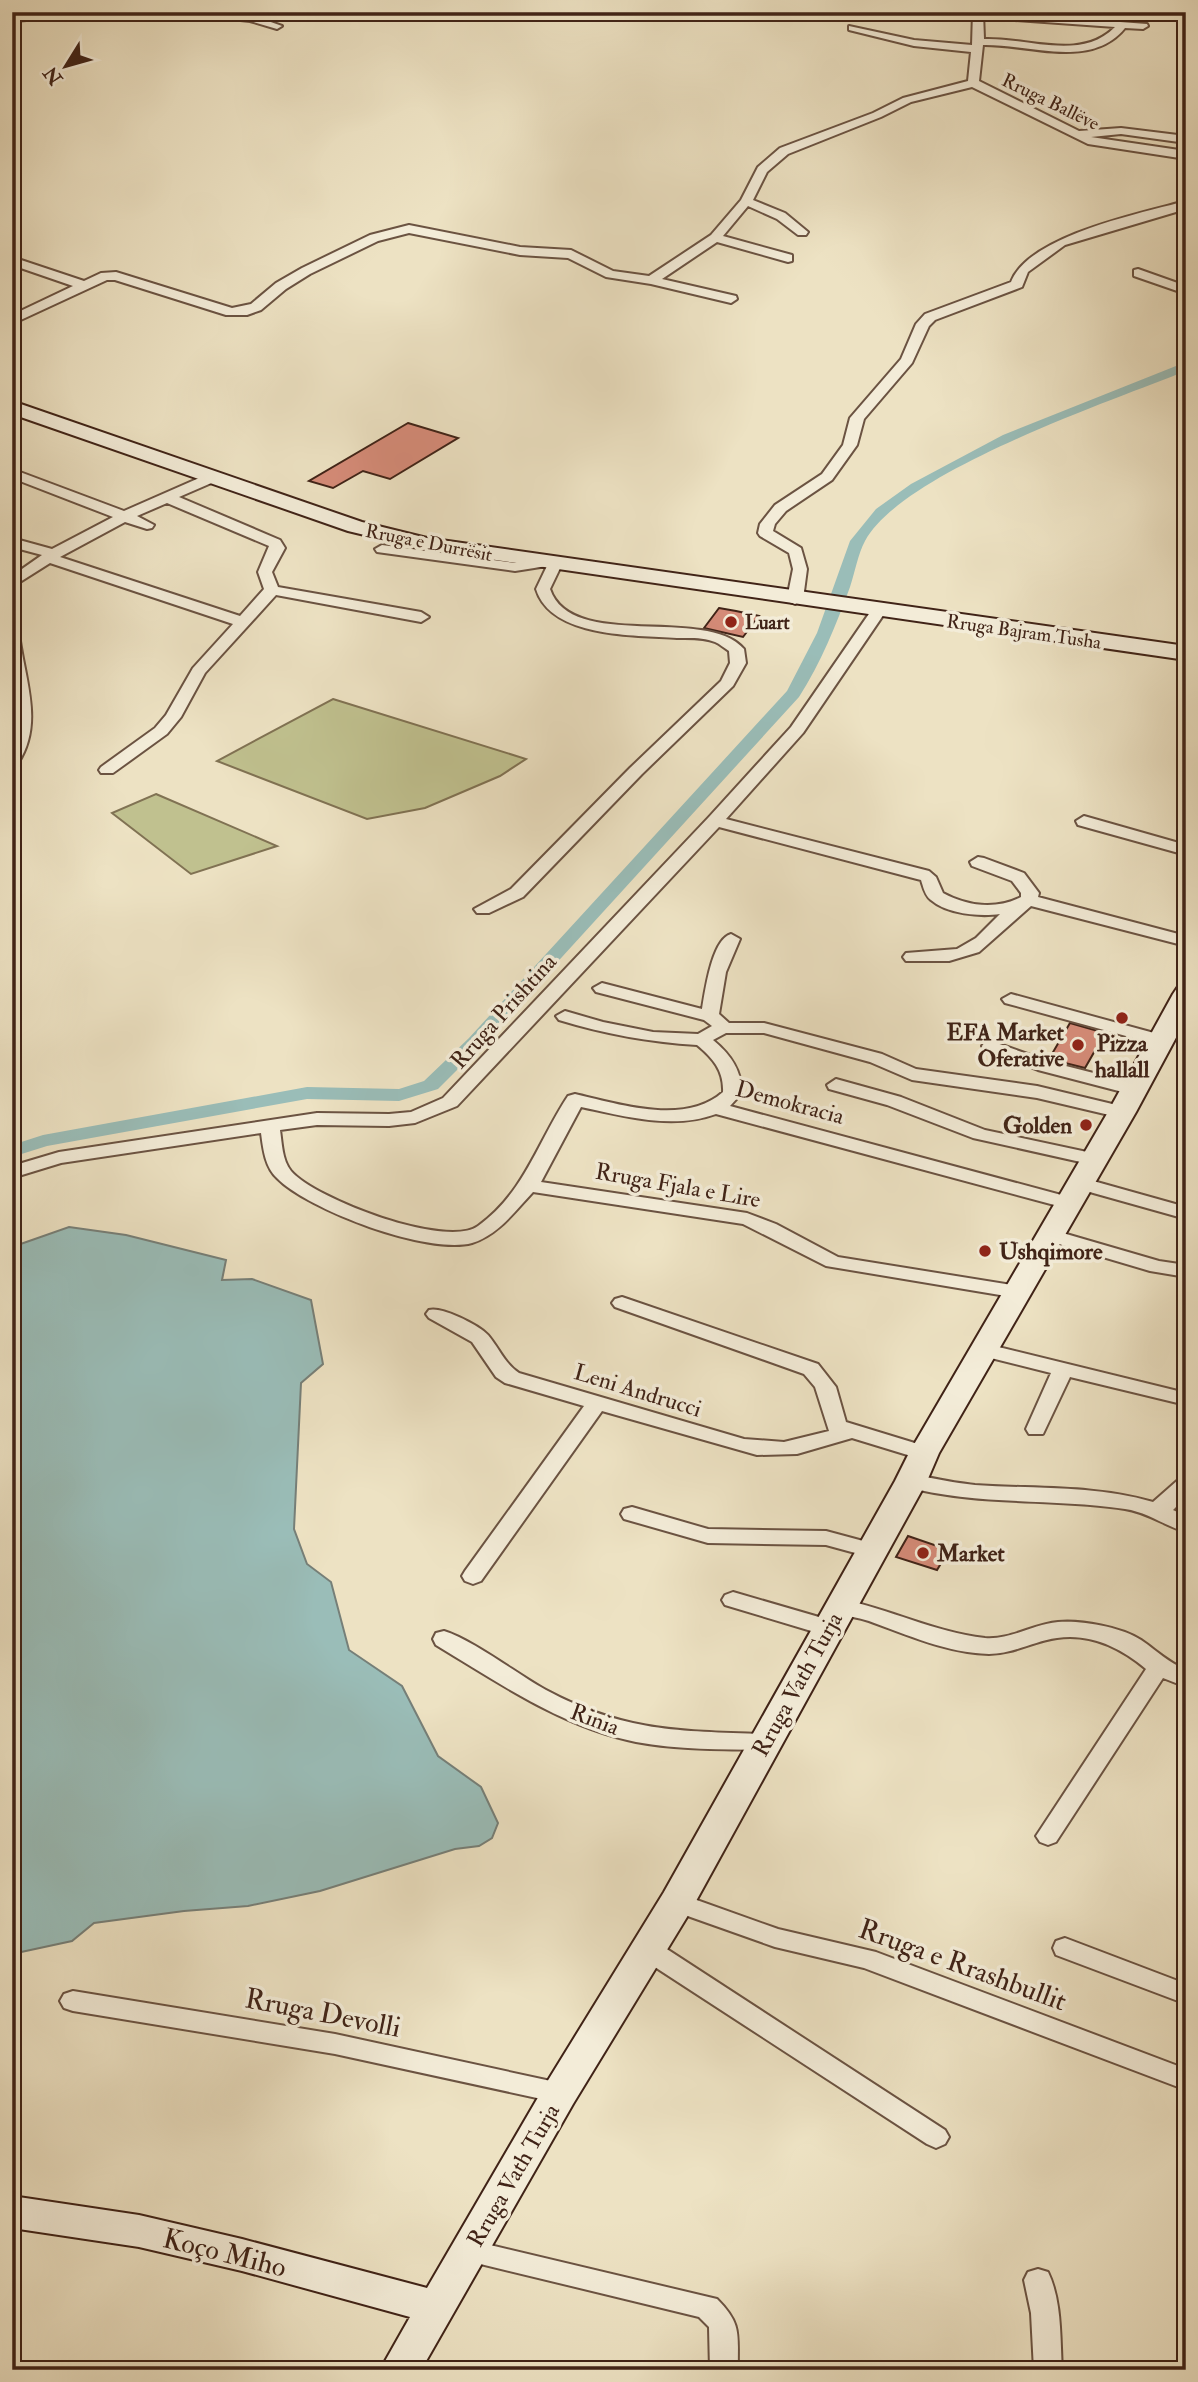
<svg xmlns="http://www.w3.org/2000/svg" width="1198" height="2382" viewBox="0 0 1198 2382" font-family="'IM FELL Double Pica',serif">
<style>
.green{fill:#c0c18f;stroke:#807253;stroke-width:2}
.water{fill:#9abdb8;stroke:#767f78;stroke-width:2}
.lines{fill:none;stroke-linecap:round;stroke-linejoin:round}
.canal{fill:#9abdb8;fill-rule:evenodd}
.building{fill:#d58b78;stroke:#402317;stroke-width:2}
.street-casing{stroke:#6b5342;stroke-width:4}
.secondary-casing{stroke:#402317;stroke-width:4}
.street{fill:#f3ecd8;fill-rule:evenodd}
.secondary{fill:#f3ecd8;fill-rule:evenodd}
.poi-dot{fill:#8f2418;stroke:#f3ecd8;stroke-width:2.5}
.labels{text-anchor:middle;stroke-width:7;stroke-linejoin:round;paint-order:stroke}
.far-street-label{font-size:19px;fill:#402317;stroke:#f3ecd8}
.far-poi-label{font-size:19px;font-weight:bold;fill:#402317;stroke:#f3ecd8;text-anchor:start}
.street-label{font-size:23px;fill:#402317;stroke:#f3ecd8}
.poi-label{font-size:23px;font-weight:bold;fill:#402317;stroke:#f3ecd8;text-anchor:end}
.near-street-label{font-size:28px;fill:#402317;stroke:#f3ecd8}
</style>
<rect width="100%" height="100%" fill="#ede2c3"/>
<filter id="stains"><feTurbulence type="fractalNoise" baseFrequency=".00286" numOctaves="4"/><feColorMatrix values="0 0 0 0 .2 0 0 0 0 .09 0 0 0 0 .02 0 0 0 .5 -.17"/></filter>
<radialGradient id="worn" r=".72"><stop offset=".6" stop-color="#630" stop-opacity="0"/><stop offset="1" stop-color="#630" stop-opacity=".3"/></radialGradient>
<!-- green -->
<path class="green" d="M333 699 526 759 500 776 425 808 367 819 217 761Z
M156 794 277 846 191 874 112 813Z"/>
<!-- water -->
<path class="water" d="M69 1227 126 1235 226 1260 222 1280 252 1279 311 1300 323 1364 301 1383 294 1529 307 1564 331 1582 349 1650 402 1686 438 1756 481 1787 498 1823 492 1838 479 1846 455 1849 320 1891 248 1906 184 1911 94 1923 72 1941 12 1954V1247Z"/>
<g class="lines">
<!-- canal -->
<path class="canal" d="M1186 362V371C1111 401 902 472 865 541 858 554 855 572 850 587 836 625 821 663 799 697L481 1046 438 1089 399 1101 307 1099 47 1146 12 1157V1145L43 1135 307 1087 399 1089 424 1081 469 1038 787 691 817 633 850 541 876 509 911 484 1003 435Z"/>
</g>
<!-- building -->
<path class="building" d="M408 423 458 438 390 479 363 471 333 488 309 481Z
M719 608 736 611 759 616 743 637 704 628Z
M1070 1023 1105 1033 1085 1068 1049 1059Z
M908 1536 949 1550 937 1570 896 1557Z"/>
<g class="lines">
<!-- street casing -->
<g class="street-casing">
<path id="street" d="M49 12H106L101 15 12 21V15Z
M187 12 251 15 282 26 277 29 250 21 192 15Z
M973 12H983L984 39C1026 37 1081 62 1115 27L1000 19 995 16 1000 13 1147 24 1148 26 1143 29 1125 28C1091 70 1029 44 983 45L979 81 1079 131 1121 128 1186 136V143L1121 134 1091 137 1186 151V159L1088 144 972 87 911 102 881 117 788 154 767 172 753 200 785 213 808 232 806 235H798L777 219 748 206 723 236 792 255V261L788 262 717 242 662 279 736 296 737 299 731 303 651 284 606 277 568 258 520 255 409 233 378 241 310 274 286 289 261 310 247 315H226L115 280H107L12 324V315L73 286 12 265V257L84 281 101 273 116 272 232 308 251 304 276 283 302 268 370 235 409 225 520 247 571 250 613 271 649 276 711 235 741 200 758 167 780 148 873 113 903 98 968 81 971 52 914 46 849 30V26L914 40 972 45Z
M1186 201V209L1065 245 1028 272 1022 287 935 320 929 326 912 363 864 419 857 445 832 480 786 511 775 524 773 531 801 548 807 569 803 599 795 604 790 602 787 599 793 569 789 553 760 536 758 533 760 524 775 505 822 474 843 445 850 418 901 359 916 324 925 314 1011 282C1028 236 1141 213 1186 201Z
M1138 269 1186 286V294L1134 276V270Z
M12 469 124 511 206 475H216V481L179 497 280 540 285 548 272 572 278 587 421 612 429 617 421 622 276 595 205 673 181 717 167 734 113 773H101L99 770 101 767 155 728 166 715 193 668 233 624 50 563 12 587V576L42 555 12 547V538L52 549 113 517 12 478ZM167 503 269 546 258 572 264 589 240 616 60 557 125 522 147 529 152 528 154 525 137 516Z
M382 545 515 563 544 558 560 561 562 564 550 589C571 652 706 605 744 649L746 663 733 686 642 774 523 897 489 913H477L474 909 511 889 630 768 721 681 730 663 729 651C724 648 720 644 715 642 704 637 688 638 677 638 634 635 551 638 536 589L547 566 515 571 377 552 375 549Z
M878 606 886 611 803 733 726 819 929 871 936 877 943 893C967 906 996 910 1021 897V893L1012 881 972 866 970 862 978 857 984 858 1024 873 1039 893 1038 897 1186 936V946L1031 906 979 952 949 961H906L903 957 906 953 957 949 976 938 1000 914C980 917 947 914 931 900 925 896 923 886 921 880L917 879 719 827 457 1106 415 1123 389 1126 317 1125 280 1130C282 1143 282 1160 291 1171 315 1199 446 1249 478 1226 525 1192 538 1141 568 1096L575 1094C619 1104 685 1126 723 1092 724 1071 713 1058 697 1045 649 1042 605 1034 559 1020L556 1016 565 1011 603 1022 653 1032 698 1034 712 1026 704 1020 596 992 593 988 602 983 702 1009C705 991 712 939 731 934L740 939 726 972 719 1014 729 1023H764L882 1054 916 1069 1037 1086 1129 1108 1131 1112 1122 1118 1037 1098 912 1080 870 1062 764 1033H726L713 1040C730 1054 743 1071 741 1094L730 1106 1076 1199 1079 1203 1076 1207H1062L716 1114C673 1130 623 1116 581 1107L541 1182 747 1213 776 1224 838 1257 1018 1286 1025 1288 1028 1292 1025 1296 1018 1298 826 1266 743 1224 533 1192C515 1211 498 1235 472 1243 428 1255 308 1210 277 1178 265 1167 263 1148 261 1133L61 1163 12 1178V1166L59 1152 317 1113 389 1114 411 1112 443 1098 709 817 791 727 873 608Z
M12 636 20 641C26 683 43 725 18 763L12 765 16 719 12 686Z
M1084 816 1186 845V855L1078 825 1076 821Z
M1011 994 1165 1036 1168 1040 1159 1045 1005 1003 1002 999Z
M991 1041 1050 1062 1141 1085 1143 1089 1134 1095 1038 1070 985 1050 982 1046 985 1042Z
M836 1079 901 1097 985 1130 1101 1155 1104 1159 1094 1165 973 1138 887 1105 829 1089 827 1085Z
M1079 1177 1186 1207V1219L1072 1187 1069 1183Z
M1049 1229 1159 1261 1186 1265V1277L1150 1271 1042 1239 1039 1235 1042 1231Z
M622 1297 818 1364 836 1387 846 1422 931 1448 935 1453 931 1458 924 1460 852 1438 797 1454 757 1455 602 1411 481 1581 473 1584 465 1581 462 1576 465 1571 584 1406 505 1383 496 1377 472 1342 429 1318 426 1314 429 1310C441 1306 479 1325 488 1335 499 1348 505 1364 519 1373L744 1439 784 1442 829 1431 815 1387 804 1374 615 1307 612 1303 615 1299Z
M982 1343 1186 1393V1405L1070 1377 1043 1434H1029L1026 1429 1051 1373 975 1354 972 1349 975 1344Z
M911 1474C932 1478 954 1483 975 1485 1034 1489 1095 1485 1153 1502L1178 1480 1186 1478V1497L1173 1510 1186 1516V1532C1165 1526 1147 1512 1125 1509 1051 1498 976 1506 903 1486L900 1481 903 1476Z
M632 1507 708 1529 826 1531 878 1545 881 1550 878 1555 870 1557 826 1545 708 1543 624 1519 621 1514 624 1509Z
M733 1592 836 1622 839 1628 836 1634 828 1636 725 1605 722 1600 725 1595Z
M840 1599C890 1609 934 1632 985 1638 1011 1640 1033 1624 1058 1622 1081 1620 1122 1627 1141 1640 1157 1651 1168 1662 1186 1670V1687L1163 1678 1056 1842 1048 1845 1040 1842 1036 1836 1040 1830 1146 1669C1121 1648 1091 1633 1057 1638 1034 1641 1013 1654 989 1654 947 1653 908 1635 869 1621 857 1617 844 1616 832 1612L829 1607 832 1602Z
M444 1631C473 1640 517 1674 546 1690 625 1732 677 1731 764 1734L772 1736 776 1742 772 1748 764 1750C722 1749 678 1750 636 1742 562 1727 499 1683 436 1645L433 1639 436 1633Z
M677 1893 778 1929 876 1952 1186 2069V2090L864 1968 775 1947 668 1909 665 1902 668 1895Z
M1065 1938 1186 1984V2004L1056 1955 1053 1948 1056 1941Z
M647 1939 656 1942 945 2130 949 2137 945 2144 936 2148 927 2144 638 1956 635 1949 638 1942Z
M73 1991 335 2034 560 2083 569 2086 573 2093 569 2100 560 2103 335 2054 73 2011 64 2008 60 2001 64 1994Z
M469 2240 717 2299C743 2325 737 2335 738 2370H710L709 2327 699 2317 460 2259 456 2251 460 2243Z
M1038 2269 1048 2272C1062 2301 1060 2338 1062 2370H1034L1031 2313 1024 2280 1028 2272Z"/>
</g>
<!-- secondary casing -->
<g class="secondary-casing">
<path id="secondary" d="M12 401 362 522 427 538 1186 646V660L427 550 348 531 12 414Z
M1186 986V1019L1136 1112 939 1453 927 1481 690 1912 573 2104 421 2370H380L410 2317 242 2271 139 2247 12 2228V2196L139 2215 242 2239 427 2288 547 2082 664 1892 895 1481 909 1453 1108 1112 1173 994 1177 988Z"/>
</g>
<!-- street -->
<use href="#street" class="street"/>
<!-- secondary -->
<use href="#secondary" class="secondary"/>
</g>
<!-- markers -->
<g class="poi-dot">
<circle cx="731" cy="622" r="7"/>
<circle cx="1122" cy="1018" r="7"/>
<circle cx="1078" cy="1045" r="7"/>
<circle cx="1086" cy="1125" r="7"/>
<circle cx="985" cy="1251" r="7"/>
<circle cx="923" cy="1553" r="7"/>
</g>
<g class="labels">
<!-- far-street labels -->
<g class="far-street-label">
<text transform="translate(1051 101) rotate(26)" y="7">Rruga Ballëve</text>
<text transform="translate(429 542) rotate(11)" y="7">Rruga e Durrësit</text>
<text transform="translate(1024 631) rotate(8)" y="7">Rruga Bajram Tusha</text>
</g>
<!-- far-poi labels -->
<g class="far-poi-label">
<text x="745" y="629">Luart</text>
</g>
<!-- street labels -->
<g class="street-label">
<text transform="translate(503 1011) rotate(-48)" y="8">Rruga Prishtina</text>
<text transform="translate(790 1102) rotate(15)" y="8">Demokracia</text>
<text transform="translate(678 1185) rotate(10)" y="8">Rruga Fjala e Lire</text>
<text transform="translate(638 1390) rotate(17)" y="8">Leni Andrucci</text>
<text transform="translate(797 1684) rotate(-61)" y="8">Rruga Vath Turja</text>
<text transform="translate(595 1719) rotate(21)" y="8">Rinia</text>
<text transform="translate(513 2175) rotate(-60)" y="8">Rruga Vath Turja</text>
</g>
<!-- poi labels -->
<g class="poi-label">
<text x="1064" y="1040">EFA Market<tspan x="1064" dy="26">Oferative</tspan></text>
<text x="1122" y="1051" text-anchor="middle">Pizza<tspan x="1122" dy="26">hallall</tspan></text>
<text x="1072" y="1133">Golden</text>
<text x="999" y="1259" text-anchor="start">Ushqimore</text>
<text x="937" y="1561" text-anchor="start">Market</text>
</g>
<!-- near-street labels -->
<g class="near-street-label">
<text transform="translate(963 1964) rotate(20)" y="10">Rruga e Rrashbullit</text>
<text transform="translate(323 2012) rotate(11)" y="10">Rruga Devolli</text>
<text transform="translate(225 2252) rotate(14)" y="10">Koço Miho</text>
</g>
</g>
<!-- margin -->
<rect width="1198" height="2382" fill="none" stroke="#ede2c3" stroke-width="42"/>
<rect x="14" y="14" width="1170" height="2354" fill="none" stroke="#402317" stroke-width="3.5"/>
<rect x="21" y="21" width="1156" height="2340" fill="none" stroke="#402317" stroke-width="2"/>
<!-- north arrow -->
<g transform="translate(66 66) rotate(233)" stroke="#f3ecd8" stroke-width="5" paint-order="stroke">
<path d="M0-5L12 26L0 18L-12 26Z" fill="#402317"/>
<text y="-10" font-size="19" font-weight="bold" text-anchor="middle" fill="#402317">N</text>
</g>
<rect width="100%" height="100%" filter="url(#stains)"/>
<rect width="100%" height="100%" fill="url(#worn)"/>
</svg>
